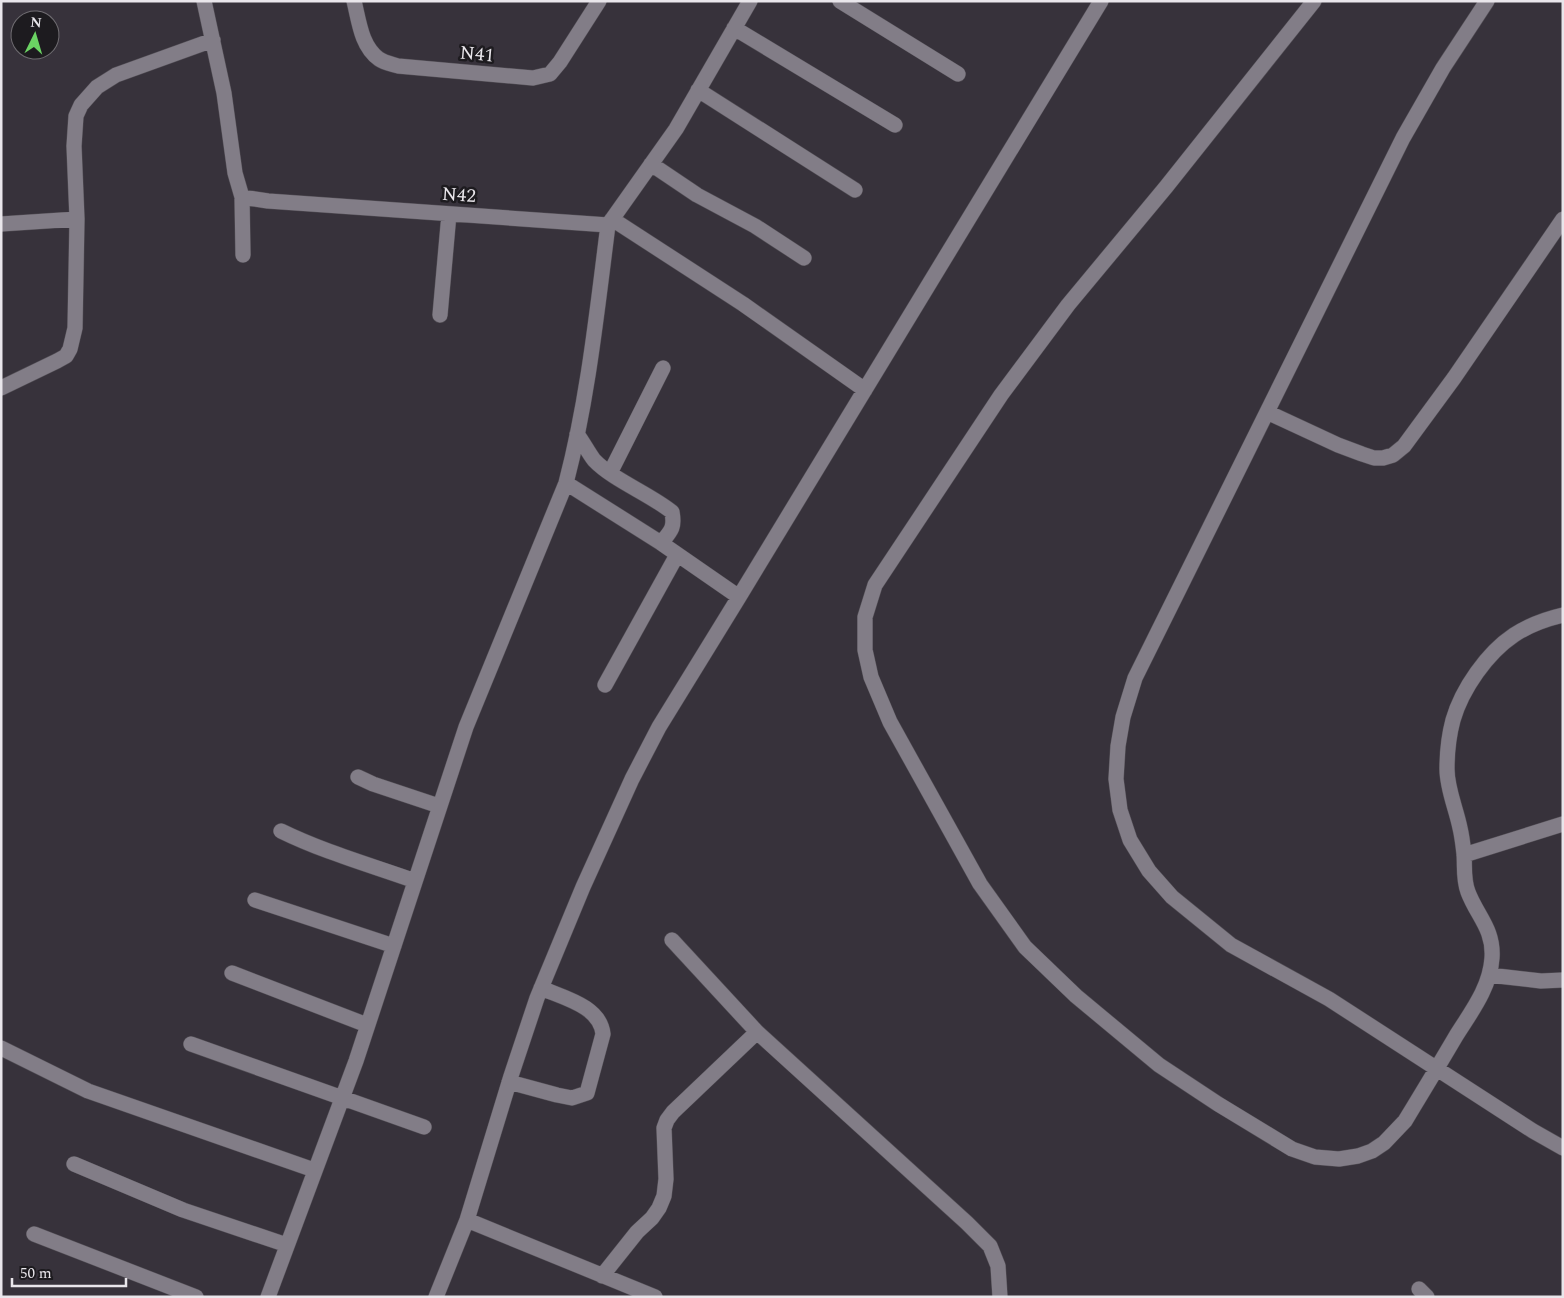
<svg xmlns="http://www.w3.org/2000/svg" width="1564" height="1298" viewBox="0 0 1564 1298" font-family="Spectral,serif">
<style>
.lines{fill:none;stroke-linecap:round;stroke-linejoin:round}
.minor-casing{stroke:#534f56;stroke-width:16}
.minor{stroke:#827d87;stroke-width:15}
.labels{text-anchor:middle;stroke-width:5;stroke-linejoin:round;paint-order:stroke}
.street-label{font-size:19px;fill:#e9e6eb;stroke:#1d1b1f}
</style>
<rect width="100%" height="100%" fill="#37323b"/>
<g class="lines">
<!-- minor casing -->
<g class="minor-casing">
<path id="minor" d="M204 1 224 93 235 173 242 197 268 201 608 225 676 129 750 1
M354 1C359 21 361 46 379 59 385 63 392 64 398 66L533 78 550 74 560 62 599 1
M840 1 958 74
M1314 1 1166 187 1068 305 1001 395 875 585 865 617V650L871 677 890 722 980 884 1025 947 1076 996 1159 1065 1218 1104 1292 1149 1315 1157 1339 1159 1358 1156 1372 1151 1384 1143 1405 1121C1422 1093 1439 1065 1456 1036 1471 1012 1490 988 1492 958 1494 929 1477 916 1468 892 1463 879 1465 867 1464 854 1463 845 1462 836 1460 828 1456 808 1447 789 1447 769 1447 753 1449 735 1453 720 1462 689 1487 653 1514 635 1529 625 1546 619 1563 615
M1487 1 1443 68 1403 138 1135 678 1123 717 1118 746 1116 779 1120 810 1130 840 1149 871 1172 897 1231 945 1329 999 1533 1131 1563 1148
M734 28 895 125
M698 90 855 190
M651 164 697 195 755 226 804 258
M242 197 243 255
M612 219 743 304 865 390
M1 224 77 219
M440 315 449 214
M1 388 57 361 66 356 70 349 75 328 77 219 74 146 76 116 81 105 97 87 116 75 213 40
M1267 412 1338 445 1362 454 1374 458H1383L1393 455 1404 446 1454 378 1563 219
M577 434C583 442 588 452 594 460 613 480 650 494 672 512 675 528 671 531 661 543
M610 473 663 368
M566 483 661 543 739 597
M605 685 677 555
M358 777 373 784 439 806
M281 831C324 852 370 865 415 881
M1464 855 1563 824
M255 900 394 946
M672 940 757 1032 967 1223 990 1246 998 1266 1000 1297
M232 973 367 1025
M1489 975 1541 981 1563 980
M191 1044 424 1127
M1 1048 88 1091 314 1170
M509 1082 557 1095 572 1098 587 1093 603 1034C600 1006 564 998 541 988
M74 1164 183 1210 287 1245
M467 1220 655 1297
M34 1234 196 1297
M602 1276 637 1232 652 1218 659 1208 664 1196 666 1179 664 1128 667 1120 673 1112 757 1032
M1419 1289 1427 1297
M268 1297 356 1061 466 727 566 483C588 399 597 311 608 225
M436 1297 467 1220 511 1076 537 998 583 887 632 779 659 727 739 597 1101 1"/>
</g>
<!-- minor -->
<use href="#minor" class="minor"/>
</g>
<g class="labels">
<!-- street labels -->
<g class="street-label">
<text transform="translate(477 53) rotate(5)" y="7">N41</text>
<text transform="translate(459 194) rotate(4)" y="7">N42</text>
</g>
</g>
<!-- border -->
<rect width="1564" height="1298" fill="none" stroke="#e9e6eb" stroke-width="5"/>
<!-- north arrow -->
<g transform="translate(35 35) rotate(5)"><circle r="24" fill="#1d1b1f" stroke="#6f6c71"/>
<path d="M0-4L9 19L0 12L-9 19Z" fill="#6bd363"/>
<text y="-8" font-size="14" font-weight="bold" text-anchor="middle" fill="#e9e6eb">N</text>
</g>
<!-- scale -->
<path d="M12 1278v8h114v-8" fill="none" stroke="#e9e6eb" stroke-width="2.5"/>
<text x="20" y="1278" font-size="15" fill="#e9e6eb" stroke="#1d1b1f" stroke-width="4" paint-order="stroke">50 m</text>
</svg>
